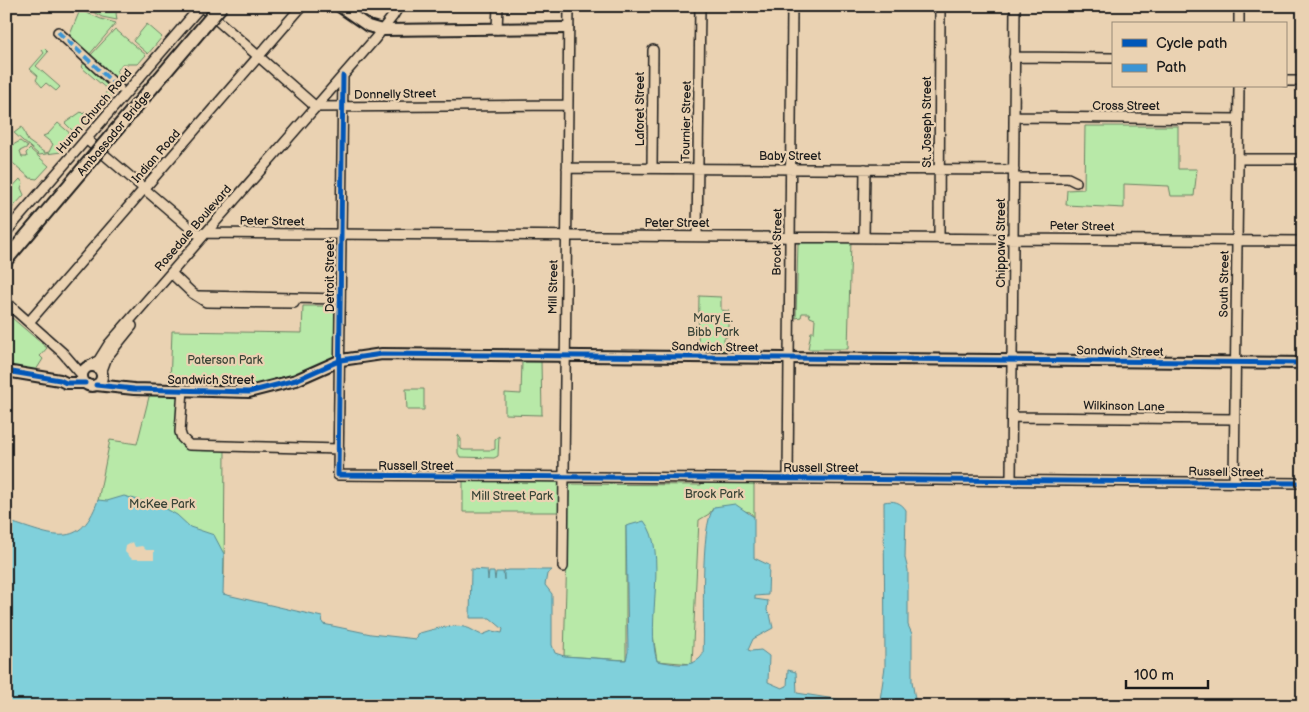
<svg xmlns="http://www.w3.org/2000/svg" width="1309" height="712" viewBox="0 0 1309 712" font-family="'Balsamiq Sans',sans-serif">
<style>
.green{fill:#b8e9a8;stroke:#6a8262}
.water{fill:#80d0db;stroke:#58888f}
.pier{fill:#ead2b2}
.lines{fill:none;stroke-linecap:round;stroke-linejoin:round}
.minor-casing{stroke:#1c1c1c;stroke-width:12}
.major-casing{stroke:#1c1c1c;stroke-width:14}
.minor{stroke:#ead2b2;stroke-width:9}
.major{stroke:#ead2b2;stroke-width:10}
.highway-bridge-casing{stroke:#1c1c1c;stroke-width:16;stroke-linecap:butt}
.highway-bridge{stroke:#ead2b2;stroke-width:12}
.quiet{stroke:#3a94d4;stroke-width:4;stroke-dasharray:8 4;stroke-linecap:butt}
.cycleway-casing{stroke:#ead2b2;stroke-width:8}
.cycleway{stroke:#0057b8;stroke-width:5}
.labels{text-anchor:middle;stroke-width:4.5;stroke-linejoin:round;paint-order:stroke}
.street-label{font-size:12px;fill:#1c1c1c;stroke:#ead2b2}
.park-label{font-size:12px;fill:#3b4538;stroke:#ead2b2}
</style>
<rect width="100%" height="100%" fill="#ead2b2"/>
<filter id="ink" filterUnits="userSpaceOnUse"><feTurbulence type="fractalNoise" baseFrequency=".02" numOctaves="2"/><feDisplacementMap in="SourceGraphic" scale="10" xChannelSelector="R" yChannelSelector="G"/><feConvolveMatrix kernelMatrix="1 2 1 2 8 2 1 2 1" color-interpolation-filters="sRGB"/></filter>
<g filter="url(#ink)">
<!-- green -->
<path class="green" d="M90 6H122L116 13 117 20 102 17 88 9Z
M80 10 101 19 116 23 89 55 69 37Z
M147 24 162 37 148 54 133 41Z
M115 29 146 55 138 64H122L117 71 119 83 90 56Z
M44 48 48 52 36 66 60 87 56 91 46 83 42 87 36 80 38 76 30 69 44 53 42 50Z
M85 62 115 91 106 101 102 98 108 90 81 67Z
M81 112 83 114 85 112 88 122 82 129 74 132 65 123Z
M58 123 72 135V140L61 152 39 155 14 133 22 127 28 141 45 153 49 152 53 144 43 136 48 134Z
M1085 126H1178V169H1197L1194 196H1171L1169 186 1124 184V208L1066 205 1067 190 1084 189Z
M20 141 28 147 20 151 22 157H27L26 153 30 149 49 166 37 179 30 178 6 157V149Z
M20 179 23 183 21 188 24 195 6 215V194Z
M851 240 848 349H808L811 332H814L815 319 810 317 809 313H802L801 317 796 318 798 242Z
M699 296 721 297V310L729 311V331H727V337L724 338V351L703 353 698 351Z
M303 306H335L337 350 334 359 292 377 247 387 170 385 172 331 302 333Z
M12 318 47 348 40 356 43 359 36 370 6 366V324Z
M522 361H541L542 415 505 414V393L521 394Z
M406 389H424V410H407Z
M150 393 177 395 179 397 180 442C189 454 212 450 225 450L224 578 91 536 110 440 137 444Z
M458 435 461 439V449L464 450H492L495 449V439L499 436 498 456 494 458 460 457 458 453Z
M463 479 556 480 561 485V512H463Z
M701 481 754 482V517L750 512 714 507 709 514 699 520 692 664 657 661 652 629 655 586 626 526V660L564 656 569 484 701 485Z"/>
<!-- water -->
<path class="water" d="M124 496 163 507 177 515 190 527 214 535 224 554 223 594 322 617 323 624 371 634 416 639 417 634C429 630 452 624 464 627 471 628 476 633 482 635L492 631 502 633 503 629 490 618H470L471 569 487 570 488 580 489 572H494L495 580 496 572H503L504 580V571L509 570H552L547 574 545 585 552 594V645L555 653 564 656 622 660H626L628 652 626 526 644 521C669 551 645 623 657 661 672 663 694 670 703 654 705 621 699 528 714 507L735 504 754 517V558L769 565 768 595 755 596V599L768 601 767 611 770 614 773 628 753 639 748 650 751 651 761 650 769 656 768 682 782 688 787 686 788 670 796 672 797 693 879 706 885 667 884 502C893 500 901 502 906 510L905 558 908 570V625L912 634V681L915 699 924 706H6V521C47 532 79 555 98 500L107 501Z"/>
<!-- pier -->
<path class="pier" d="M133 542 135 547 142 546 146 550H154V559H132L125 552 126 546Z"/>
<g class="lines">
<!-- minor casing -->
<g class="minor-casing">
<path id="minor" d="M201 6 316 107 567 105
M1239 24V6
M497 29 498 6
M58 32 119 88
M1014 57 1113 58
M343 76 338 475 1303 483
M1285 81H1303
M1014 117 1238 119
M86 139 196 233 1303 241
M1238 159H1303
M567 168 1014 170
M652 168 653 50
M1014 178H1068L1076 182
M6 232 201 6
M697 236 700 6
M864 237 865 169
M939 237 940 6
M171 273 192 293 206 302 294 303
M199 296 340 299
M6 302 63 353 82 375
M29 322 302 6
M90 366 99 360 109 344 374 40 393 16 399 6
M101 373 107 357 132 326
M183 389 180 432 182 438 189 445 339 449
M1013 417 1234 419
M788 478 792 6
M1011 480 1015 6
M1234 482 1239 86
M563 567 569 6"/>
</g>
<!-- major casing -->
<g class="major-casing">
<path id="major" d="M339 6 368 26 382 30 568 28
M82 376a10 10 0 1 1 20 0a10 10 0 1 1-20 0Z
M6 371 60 380 66 383H85
M96 385 134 389 249 392 296 380 341 360 382 354 1303 363"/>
</g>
<!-- minor -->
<use href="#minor" class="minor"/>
<!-- major -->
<use href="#major" class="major"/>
<!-- highway-bridge casing -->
<g class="highway-bridge-casing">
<path id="highway-bridge" d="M6 260 221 6"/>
</g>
<!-- highway-bridge -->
<use href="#highway-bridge" class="highway-bridge"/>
<!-- quiet -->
<path class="quiet" d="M58 32 119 88"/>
<!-- cycleway casing -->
<g class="cycleway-casing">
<path id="cycleway" d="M343 76 338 475 1303 483
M6 371 60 380 66 383H85
M96 385 134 389 249 392 296 380 341 360 382 354 1303 363"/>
</g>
<!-- cycleway -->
<use href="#cycleway" class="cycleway"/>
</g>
</g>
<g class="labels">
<!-- street labels -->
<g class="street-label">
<text transform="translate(395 94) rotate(-1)" y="4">Donnelly Street</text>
<text x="1126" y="110">Cross Street</text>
<text transform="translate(640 109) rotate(-90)" y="4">Laforet Street</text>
<text transform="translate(94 111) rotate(-49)" y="4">Huron Church Road</text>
<text transform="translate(686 121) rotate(-89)" y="4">Tournier Street</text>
<text transform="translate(927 122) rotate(-90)" y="4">St. Joseph Street</text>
<text transform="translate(114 133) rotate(-50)" y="4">Ambassador Bridge</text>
<text transform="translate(156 156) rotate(-49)" y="4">Indian Road</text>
<text x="790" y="160">Baby Street</text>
<text transform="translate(272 221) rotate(1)" y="4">Peter Street</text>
<text x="677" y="227">Peter Street</text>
<text transform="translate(1082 226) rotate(1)" y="4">Peter Street</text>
<text transform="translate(193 228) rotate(-49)" y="4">Rosedale Boulevard</text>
<text transform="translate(777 242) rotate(-89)" y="4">Brock Street</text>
<text transform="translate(1001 243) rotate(-90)" y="4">Chippawa Street</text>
<text transform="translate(330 276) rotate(-90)" y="4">Detroit Street</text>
<text transform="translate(1224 284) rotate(-89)" y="4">South Street</text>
<text transform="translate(553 287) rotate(-89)" y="4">Mill Street</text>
<text transform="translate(715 347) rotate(1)" y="4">Sandwich Street</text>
<text transform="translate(1120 351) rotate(1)" y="4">Sandwich Street</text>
<text x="211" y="384">Sandwich Street</text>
<text transform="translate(1124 406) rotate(1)" y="4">Wilkinson Lane</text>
<text x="416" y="470">Russell Street</text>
<text x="821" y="472">Russell Street</text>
<text transform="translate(1226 472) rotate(1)" y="4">Russell Street</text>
</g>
<!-- park labels -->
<g class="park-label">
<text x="713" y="322">Mary E.<tspan x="713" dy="14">Bibb Park</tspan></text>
<text x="225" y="364">Paterson Park</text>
<text x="714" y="498">Brock Park</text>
<text x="512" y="500">Mill Street Park</text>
<text x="162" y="508">McKee Park</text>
</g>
</g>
<!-- margin -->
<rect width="1309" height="712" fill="none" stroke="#ead2b2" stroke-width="25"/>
<rect x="12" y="12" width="1284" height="687" fill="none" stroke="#1c1c1c" stroke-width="2" filter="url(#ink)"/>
<!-- legend -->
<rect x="1112" y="22" width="175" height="65" fill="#ead2b2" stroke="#988976"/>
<rect x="1122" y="39" width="25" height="8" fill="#0057b8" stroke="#988976"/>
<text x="1156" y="48" font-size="15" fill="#1c1c1c">Cycle path</text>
<rect x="1122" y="64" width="25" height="8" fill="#3a94d4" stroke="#988976"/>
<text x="1156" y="72" font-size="15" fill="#1c1c1c">Path</text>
<!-- scale -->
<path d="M1126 680v8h82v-8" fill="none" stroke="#1c1c1c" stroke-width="2.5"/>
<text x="1134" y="680" font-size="15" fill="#1c1c1c" stroke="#ead2b2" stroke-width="4" paint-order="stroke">100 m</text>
</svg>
